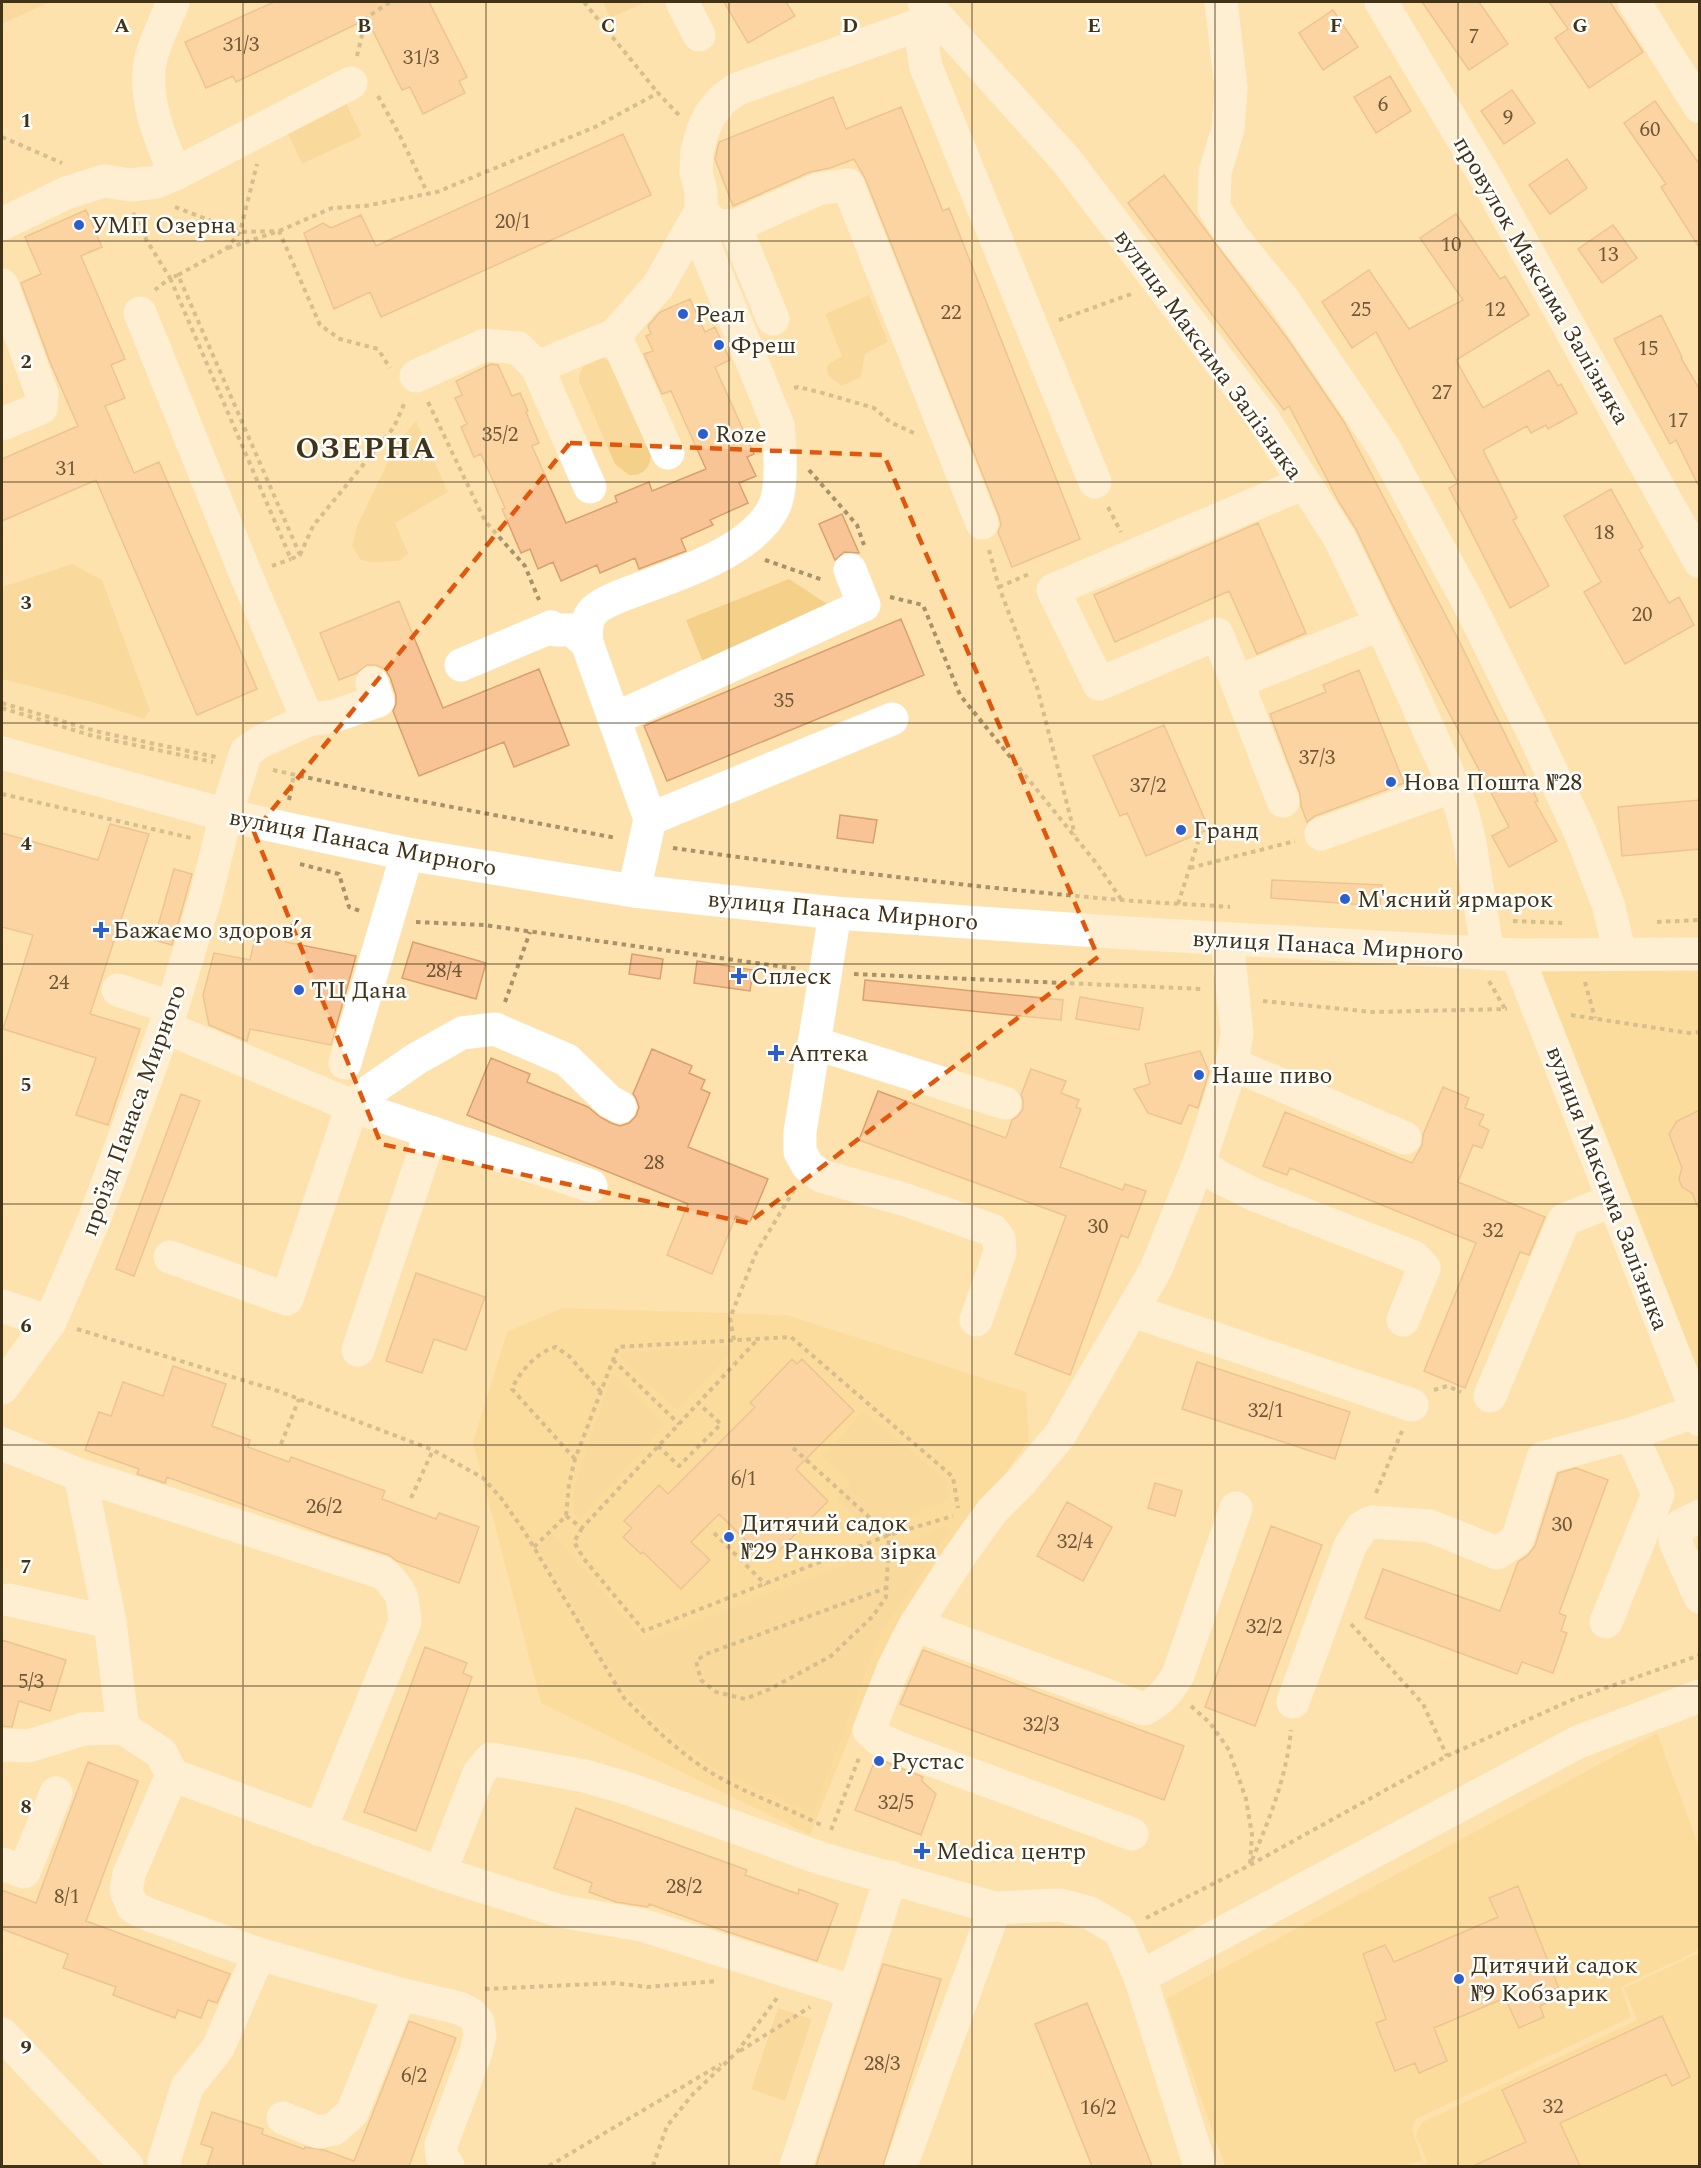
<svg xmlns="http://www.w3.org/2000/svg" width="1701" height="2168" viewBox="0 0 1701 2168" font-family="Spectral,serif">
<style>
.built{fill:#fbd489}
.green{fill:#f5d088}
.building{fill:#f8c496;stroke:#d8a16e;stroke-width:1.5}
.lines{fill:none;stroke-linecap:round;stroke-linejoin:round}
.path{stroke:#a89269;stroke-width:4;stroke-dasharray:4.5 4.5;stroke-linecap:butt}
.minor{stroke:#fff;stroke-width:33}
.major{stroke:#fff;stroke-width:33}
.marked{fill:none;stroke:#e0570d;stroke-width:4.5;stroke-dasharray:12 8;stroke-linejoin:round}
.grid{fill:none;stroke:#413317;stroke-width:1.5;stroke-opacity:0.55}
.poi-dot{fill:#2c5fcd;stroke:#fff;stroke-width:2}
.labels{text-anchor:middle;stroke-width:5;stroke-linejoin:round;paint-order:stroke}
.number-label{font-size:21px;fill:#6f5737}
.poi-label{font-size:24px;fill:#413317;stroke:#fff;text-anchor:start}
.street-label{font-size:24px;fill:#413317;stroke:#fff}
.district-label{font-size:30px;font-weight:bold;letter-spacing:1.5px;fill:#413317;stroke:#fff}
.grid-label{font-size:20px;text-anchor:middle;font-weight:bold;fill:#413317;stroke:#fff;stroke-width:5;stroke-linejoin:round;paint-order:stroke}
</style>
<rect width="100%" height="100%" fill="#fee2ad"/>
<!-- built -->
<path class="built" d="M1699 962V1388L1534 967Z
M562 1308 787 1315 1026 1392 1029 1440 892 1632 810 1835 541 1703 473 1442 507 1332Z
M1657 1733 1699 1847V1950L1621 1987 1631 2017 1416 2119 1412 2129 1422 2160 1406 2166H1225L1166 1999Z
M1699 1953V2166H1418L1428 2162 1416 2136 1421 2123 1637 2020 1624 1988Z"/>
<!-- green -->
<path class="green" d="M2 2H50L2 24Z
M603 2H646L610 18Z
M343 97 362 136 302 164 284 125Z
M869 295 888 342 865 354 861 377 842 386 828 375 827 365 842 356 825 314Z
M600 356 611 363 651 452C651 467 644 476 629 475L615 464 579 381C579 367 587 361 600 356Z
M416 421 448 492 395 523 408 553 399 561 371 562 361 560 352 546 357 526 397 443Z
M72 564 102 580 150 710 144 719 96 703 2 679V587Z
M789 579 833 608 703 662 686 620Z
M731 1346V1352L677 1410 620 1357 624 1352Z
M613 1373 664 1423 663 1427 581 1518 574 1513V1488Z
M863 1411 946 1480 949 1500 870 1532 837 1499 851 1482 823 1457Z
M945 1527 950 1530 879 1636 813 1814 721 1772 687 1750 644 1711 626 1692 604 1659 538 1548 553 1533 644 1641Z
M778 2008 812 2019 785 2101 751 2089Z"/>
<!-- building -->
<path class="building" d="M274 2H429L467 77 459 81 465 93 423 114 410 87 402 90 367 19 236 82 233 76 206 88 185 42Z
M724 2H786L795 16 748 43Z
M1422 2H1479L1508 44 1469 70Z
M1549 2H1610L1643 52 1589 88 1555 38 1568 29Z
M1333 10 1358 47 1323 70 1299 33Z
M1390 76 1411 111 1376 133 1354 97Z
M1512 90 1535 123 1504 144 1481 111Z
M833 97 846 129 901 107 943 211 949 208 1080 539 1012 567 998 532 1001 525 999 516 865 178 854 159 830 168 810 172 733 206 715 159 719 142Z
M1655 101 1700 165V249L1661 187 1666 184 1624 123Z
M623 134 651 195 381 317 370 292 334 309 304 233 323 223 331 228 361 215 376 246Z
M1567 159 1587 188 1550 214 1529 185Z
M1164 175 1289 341 1344 422 1457 637 1538 801 1535 802 1557 841 1509 867 1492 836 1509 827 1393 606 1356 529 1339 502 1289 406 1284 410 1128 203Z
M86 210 102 247 81 256 125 359 111 365 125 398 105 406 134 473 159 462 257 689 197 715 96 480 2 521V459L78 426 50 362 21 283 41 274 25 237Z
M1456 214 1500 279 1505 276 1529 315 1456 360 1483 408 1549 370 1558 386 1561 384 1577 413 1548 429 1546 425 1531 433 1527 426 1483 450 1517 518 1513 520 1549 586 1510 608 1449 488 1458 483 1376 332 1352 348 1322 302 1369 270 1409 329 1463 300 1420 238Z
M1613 225 1637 258 1602 283 1578 249Z
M690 299 705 332 715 327 730 360 715 367 754 454 747 457 756 476 739 483 748 503 710 520 713 525 681 539 686 551 639 569 635 558 600 573 597 565 561 581 553 562 538 569 530 549 521 553 502 509 505 508 481 454 474 457 461 427 467 424 455 398 462 395 456 381 491 364 498 365 512 396 520 393 528 411 526 412 539 443 532 446 566 523 617 502 615 496 649 482 652 491 706 469 671 391 662 394 644 354 653 351 646 336 651 334 648 326 660 312Z
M1661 315 1682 357 1681 358 1700 390V489L1676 440 1670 444 1614 339Z
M1611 489 1643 547 1639 550 1669 603 1679 597 1694 625 1625 664 1584 592 1601 582 1564 516Z
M842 514 859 553 844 552 835 560 819 524Z
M1258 523 1306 633 1257 654 1229 591 1115 642 1094 595Z
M399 601 443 708 539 669 569 745 514 767 504 742 419 776 393 711 396 704V695L390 677 385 669 376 665H367L357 673 339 680 320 633Z
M901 619 924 675 667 781 644 726Z
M1359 670 1404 783 1315 816 1307 822 1301 806 1300 794 1270 714 1326 692 1323 685Z
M1164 725 1209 829 1146 856 1127 813 1120 816 1093 756Z
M1700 800V849L1622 856 1618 807Z
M840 815 877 820 873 843 837 838Z
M110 824 149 834 90 1014 140 1029 108 1125 76 1115 96 1058 3 1029 33 935 2 927V833L98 860Z
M174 869 192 874 172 945 154 940Z
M1272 880 1382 885 1380 906 1271 898Z
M263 930 287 935 286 942 356 956 331 1045 250 1029 247 1041 209 1025 203 995 214 953 250 960 255 938Z
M413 942 486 963 476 999 402 978Z
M632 954 663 959 660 979 629 974Z
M697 961 753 970 750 991 694 983Z
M865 980 1063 1000 1061 1020 863 1000Z
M1080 997 1143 1008 1139 1030 1076 1019Z
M652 1049 692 1066 689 1073 705 1080 701 1089 710 1093 688 1147 768 1179 750 1222 736 1216 712 1274 667 1255 688 1204 467 1115 491 1058 530 1074 527 1082 588 1107 600 1117 611 1123 620 1126 629 1123 636 1116 639 1107 636 1098 633 1094Z
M1200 1051 1209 1072 1198 1108 1189 1105 1181 1124 1148 1113 1134 1089 1150 1084 1145 1064Z
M1031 1069 1066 1081 1061 1093 1079 1100 1076 1107 1081 1109 1060 1167 1123 1190 1125 1184 1146 1191 1128 1238 1121 1235 1070 1375 1015 1354 1066 1216 859 1140 878 1091 1006 1138 1012 1120 1018 1116 1023 1109V1100L1021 1095Z
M1443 1087 1469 1098 1465 1108 1484 1115 1479 1125 1489 1130 1482 1148 1473 1145 1458 1182 1545 1217 1529 1255 1520 1252 1465 1388 1424 1371 1476 1243 1290 1168 1287 1175 1263 1166 1285 1112 1412 1163 1422 1145 1423 1135Z
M181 1094 200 1101 134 1276 116 1269Z
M1700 1110V1210H1699L1692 1193 1682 1187 1680 1182 1679 1178 1682 1168 1669 1134 1677 1121Z
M416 1273 485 1297 466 1350 434 1339 422 1373 386 1361Z
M792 1359 797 1364 802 1359 854 1411 796 1469 828 1501 768 1562 719 1514 691 1542 710 1560 681 1589 643 1552 641 1554 623 1537 632 1528 624 1521 659 1485 668 1494 755 1407 750 1403Z
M1197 1362 1350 1412 1335 1459 1182 1409Z
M173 1366 226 1384 212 1426 250 1440 248 1447 289 1462 291 1457 385 1491 382 1499 436 1519 439 1513 479 1527 459 1583 397 1561 389 1555 333 1537 167 1477 165 1483 137 1474 139 1469 85 1450 99 1412 111 1416 123 1382 163 1396Z
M1576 1468 1608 1480 1559 1613 1566 1616 1561 1631 1567 1633 1553 1673 1522 1662 1517 1674 1365 1618 1383 1569 1500 1611 1518 1562 1528 1555 1535 1546 1558 1473Z
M1155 1483 1182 1491 1175 1516 1148 1508Z
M1067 1502 1112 1527 1083 1581 1037 1556Z
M1271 1526 1322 1545 1255 1726 1205 1707Z
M2 1640 66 1660 50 1711 19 1701 12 1727 2 1726Z
M425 1647 467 1663 463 1673 472 1677 416 1831 364 1812Z
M923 1650 1184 1746 1164 1800 900 1704Z
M876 1758 923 1777 922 1781 936 1794 921 1835 855 1810Z
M88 1762 138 1781 86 1921 230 1974 217 2003 208 2000 201 2018 178 2010 175 2018 113 1995 116 1987 63 1968 68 1954 2 1929V1890L36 1903Z
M576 1808 747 1870 745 1875 798 1894 799 1889 838 1904 817 1961 725 1931 649 1904 648 1907 616 1902 589 1892 592 1883 554 1868Z
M1518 1886 1562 1996 1540 2006 1544 2017 1519 2028 1505 1998 1434 2028 1447 2061 1419 2073 1415 2063 1395 2071 1376 2023 1386 2019 1363 1954 1385 1945 1394 1962 1498 1917 1489 1898Z
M883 1964 941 1979 883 2166H816Z
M1087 2003 1105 2047 1152 2166H1092L1035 2024Z
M1662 2016 1690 2077 1672 2086 1666 2074 1560 2123 1580 2166H1473L1526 2142 1502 2090Z
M409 2021 456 2038 409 2166H207L213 2148 201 2144 212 2112 263 2129 262 2134 304 2149 305 2147 324 2150 354 2161Z"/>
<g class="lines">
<!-- path -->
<path class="path" d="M584 2 658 93
M357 56 366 18 390 2
M378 96 399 134 428 194
M2 137 62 163
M175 207 240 232 279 231 320 325 340 339 378 349 390 368
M133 213 147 241 170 278 155 290
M228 248 279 231 332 208 365 206 437 192 595 127 658 93 679 115
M178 275 170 278 291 559 300 555 178 275 227 248 240 232 257 164
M1059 320 1131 294
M794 388 798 387 819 392 874 408 890 422 916 434
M428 402 485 521 525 566 539 600
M809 470 857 525 864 545
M1108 507 1121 532
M989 550 999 587 1037 687 1075 835
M300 555 313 526 394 427 405 402
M765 560 823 580
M272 566 291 559
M999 587 1029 574
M890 597 923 605 960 695 1097 864 1121 899
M2 703 95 731 216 757
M2 708 93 736 213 762
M273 770 383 794 616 838
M2 794 191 838
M289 800 294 774
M673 848C822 869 971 887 1121 900 1157 903 1193 904 1230 907
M300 864 339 874 349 907 360 911
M1190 868 1295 841
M1178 904 1198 842
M1513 921 1562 923
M416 922 484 925 799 969
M1657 922 1700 920
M854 974 1203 989
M1489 981 1505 1009
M1585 982 1595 1018
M1263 1001 1372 1012 1507 1009
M505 1002 530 932
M1571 1015 1689 1033 1700 1032
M77 1329 278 1391 433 1450 483 1478 501 1498 524 1531 624 1698C649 1723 674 1748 704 1768 740 1792 782 1805 821 1825
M734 1340 730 1318 756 1253 794 1190
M613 1360 679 1424
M1434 1390 1447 1386 1461 1392
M281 1444 299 1399
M658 1446 679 1466 721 1424 698 1403
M793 1448 889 1535 886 1597 873 1616 831 1656 770 1689 745 1699 716 1692 701 1680 696 1661 706 1654 886 1588
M575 1459 512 1389C519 1372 538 1351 556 1347L569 1356 601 1392
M1376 1493 1402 1431
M411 1498 433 1450
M566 1516 582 1528 758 1339
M582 1528 574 1542 584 1559 644 1631 889 1535 953 1516
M714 1533 766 1585
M534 1547 566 1516 569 1484 575 1459 618 1347 791 1337 953 1477 958 1508
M1351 1624 1423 1704 1447 1756
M1191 1706 1210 1723 1229 1750 1246 1799 1252 1835 1250 1864
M831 1830 859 1758
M1252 1860C1270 1818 1287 1775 1291 1730
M1146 1918 1250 1865 1447 1756 1574 1699 1700 1655
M485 1989 615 1983 647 1987 717 1981
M740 2051 810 2007
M549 2166 721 2064
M653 2166 667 2126 693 2094 737 2052 777 1998"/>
<!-- minor -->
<path class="minor" d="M173 2C166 20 156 39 151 58 142 97 160 138 175 174L351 83
M682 2 699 35
M924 2 1066 160 1262 417 1339 537 1381 624 1446 768 1462 811 1469 838 1488 954
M1221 2 1231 87 1228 129 1215 172 1214 208 1232 236 1283 299 1384 448 1468 602 1529 724 1580 832 1608 904 1620 954
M1381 2 1489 183 1700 562
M1634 2 1700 107
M938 18 922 44 926 67 1095 482
M701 211 714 224 735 226 818 189 848 185 982 523
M2 224 66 193 104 181 131 185 156 182 175 174
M735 226 773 319
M2 285 42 394 41 408 2 424
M615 335 668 453
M537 367 590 487
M416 376 485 345 518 348 537 367 615 335 658 286 701 211V192L696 172 697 151 703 130 710 115 723 99 737 89 938 18
M1304 483 1053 590 1099 684 1217 634 1237 682 1381 624
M587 643C586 633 585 622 592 613 599 603 625 594 636 590 679 574 753 551 774 507 783 489 780 445 778 425L705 247 701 211
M461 665 551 627 555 630H572L587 643 650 819 634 891
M1237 682 1283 801
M614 719 864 605 850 570
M308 720 334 716 378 701 372 683
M650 819 892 719
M1321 834 1453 786
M835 913 800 1132V1152L808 1166 821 1176 903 1199 992 1230 999 1239 1000 1252 976 1320
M1517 955 1700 1420
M118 990 172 1008
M165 1027 352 1106 591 1186
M814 1043 1005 1103
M345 1063 407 854
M1232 1064 1405 1138
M1199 1163 1219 1177 1255 1195 1414 1257 1424 1268 1403 1320
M170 1257 287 1299 352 1106 371 1090 416 1059 462 1033 495 1029 567 1060 609 1101 620 1107
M2 1306 50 1322
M1133 1311 1412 1405
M358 1350 431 1132
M2 1388 50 1322 94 1220 172 1008 205 899 226 815 246 752 260 742 308 720 246 575 140 313
M1490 1396 1564 1220 1613 1200
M2 1444 80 1475 383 1573C402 1591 403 1596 405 1622L320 1830
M80 1475 110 1622 123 1728
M1700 1516 1680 1526 1675 1541 1700 1597
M9 1600 110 1622
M1606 1622 1658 1494 1631 1434
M915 1625 1144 1709C1161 1701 1168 1691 1178 1675L1236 1508
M1293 1702 1350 1546 1362 1527 1372 1522 1430 1526 1497 1553 1517 1540 1543 1458 1631 1434 1696 1411
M2 1745 29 1746 83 1729 123 1728 161 1753 172 1775
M172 1775 440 1873 560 1911 642 1925 854 1992 796 2166
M172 1775 129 1874 126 1891 133 1907 150 1915 259 1954 400 1994 352 2113 334 2129 318 2132 283 2118
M1132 1834 904 1750 880 1740 869 1730 893 1669 915 1625 959 1557 992 1511 1020 1483 1060 1435 1156 1269 1199 1163 1232 1064 1237 1033 1227 939
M2 1864 24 1872 56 1793
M440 1873 479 1773 491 1759 585 1776 629 1789 820 1858 995 1908 1060 1905 1090 1913 1120 1931 1140 1977 1200 2166
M1140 1977 1578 1742 1700 1696
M854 1992 891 1877
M400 1994 459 2008 471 2014 478 2022 480 2035 476 2052 441 2145 442 2157 448 2166
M2 2034 127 2166
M165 2166 164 2161 187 2087 218 2048 259 1954
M901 2166 995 1908"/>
<!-- major -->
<path class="major" d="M2 753 226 815 284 828 407 854 634 891 835 913 1127 933 1517 955 1700 954"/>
</g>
<!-- marked area -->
<path d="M0 0H1701V2168H0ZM570 443 884 455 1098 957 748 1223 381 1144 254 832Z" fill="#fee2ad" fill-opacity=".55" fill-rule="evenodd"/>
<path class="marked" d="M570 443 884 455 1098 957 748 1223 381 1144 254 832Z"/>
<!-- grid -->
<path class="grid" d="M243 2V2166M486 2V2166M729 2V2166M972 2V2166M1215 2V2166M1458 2V2166M2 241H1700M2 482H1700M2 723H1700M2 964H1700M2 1204H1700M2 1445H1700M2 1686H1700M2 1927H1700"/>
<!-- markers -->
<g class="poi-dot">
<circle cx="79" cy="225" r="6"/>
<circle cx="683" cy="314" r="6"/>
<circle cx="719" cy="345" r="6"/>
<circle cx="703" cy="434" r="6"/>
<circle cx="1391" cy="782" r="6"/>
<circle cx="1181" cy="830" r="6"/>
<circle cx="1345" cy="899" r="6"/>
<path d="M98 921h6v6h6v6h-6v6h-6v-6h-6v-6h6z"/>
<path d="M736 967h6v6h6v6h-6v6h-6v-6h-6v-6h6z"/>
<circle cx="299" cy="990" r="6"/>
<path d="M773 1044h6v6h6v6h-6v6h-6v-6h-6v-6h6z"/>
<circle cx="1199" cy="1075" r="6"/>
<circle cx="729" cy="1537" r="6"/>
<circle cx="879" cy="1761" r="6"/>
<path d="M919 1842h6v6h6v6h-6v6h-6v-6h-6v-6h6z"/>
<circle cx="1459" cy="1979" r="6"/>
</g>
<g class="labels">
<!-- number labels -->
<g class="number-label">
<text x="1474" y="43">7</text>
<text x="241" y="51">31/3</text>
<text x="421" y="64">31/3</text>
<text x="1383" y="111">6</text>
<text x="1508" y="124">9</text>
<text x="1650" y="136">60</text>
<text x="513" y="228">20/1</text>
<text x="1451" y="251">10</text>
<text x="1608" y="261">13</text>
<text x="1361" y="316">25</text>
<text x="1495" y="316">12</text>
<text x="951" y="319">22</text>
<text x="1648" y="355">15</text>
<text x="1442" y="399">27</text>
<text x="1678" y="427">17</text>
<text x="500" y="441">35/2</text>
<text x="66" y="475">31</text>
<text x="1604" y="539">18</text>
<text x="1642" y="621">20</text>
<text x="784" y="707">35</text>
<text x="1317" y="764">37/3</text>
<text x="1148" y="792">37/2</text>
<text x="444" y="977">28/4</text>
<text x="59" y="989">24</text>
<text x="654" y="1169">28</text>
<text x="1098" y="1233">30</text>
<text x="1493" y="1237">32</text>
<text x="1266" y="1417">32/1</text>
<text x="744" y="1485">6/1</text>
<text x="324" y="1513">26/2</text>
<text x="1562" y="1531">30</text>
<text x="1075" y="1548">32/4</text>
<text x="1264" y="1633">32/2</text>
<text x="31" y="1688">5/3</text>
<text x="1041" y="1731">32/3</text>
<text x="896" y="1809">32/5</text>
<text x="684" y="1893">28/2</text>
<text x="67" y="1903">8/1</text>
<text x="882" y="2070">28/3</text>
<text x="414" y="2082">6/2</text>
<text x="1553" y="2113">32</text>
<text x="1098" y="2114">16/2</text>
</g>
<!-- poi labels -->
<g class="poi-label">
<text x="91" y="233">УМП Озерна</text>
<text x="695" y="322">Реал</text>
<text x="731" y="353">Фреш</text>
<text x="715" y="442">Roze</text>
<text x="1403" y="790">Нова Пошта №28</text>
<text x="1193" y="838">Гранд</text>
<text x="1357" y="907">М'ясний ярмарок</text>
<text x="113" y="938">Бажаємо здоровʼя</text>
<text x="751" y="984">Сплеск</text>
<text x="311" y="998">ТЦ Дана</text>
<text x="788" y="1061">Аптека</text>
<text x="1211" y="1083">Наше пиво</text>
<text x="741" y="1531">Дитячий садок<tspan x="741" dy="28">№29 Ранкова зірка</tspan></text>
<text x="891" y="1769">Рустас</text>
<text x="936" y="1859">Medica центр</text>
<text x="1471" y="1973">Дитячий садок<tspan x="1471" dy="28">№9 Кобзарик</tspan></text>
</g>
<!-- street labels -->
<g class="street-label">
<text transform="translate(1542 280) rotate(60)" y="8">провулок Максима Залізняка</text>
<text transform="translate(1209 354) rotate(54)" y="8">вулиця Максима Залізняка</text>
<text transform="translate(363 842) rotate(11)" y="8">вулиця Панаса Мирного</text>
<text transform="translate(843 910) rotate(5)" y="8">вулиця Панаса Мирного</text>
<text transform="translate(1328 945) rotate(3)" y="8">вулиця Панаса Мирного</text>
<text transform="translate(133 1110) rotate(-70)" y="8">проїзд Панаса Мирного</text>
<text transform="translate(1608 1188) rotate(69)" y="8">вулиця Максима Залізняка</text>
</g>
<!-- district labels -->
<g class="district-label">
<text x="366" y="458">ОЗЕРНА</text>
</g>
</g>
<g class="grid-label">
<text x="122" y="32">A</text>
<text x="364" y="32">B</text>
<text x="608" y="32">C</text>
<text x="850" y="32">D</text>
<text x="1094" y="32">E</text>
<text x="1336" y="32">F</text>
<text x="1580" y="32">G</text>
<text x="26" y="127">1</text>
<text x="26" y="368">2</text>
<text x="26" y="609">3</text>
<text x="26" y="850">4</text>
<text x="26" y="1091">5</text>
<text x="26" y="1332">6</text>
<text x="26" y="1573">7</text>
<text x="26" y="1813">8</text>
<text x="26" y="2054">9</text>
</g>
<!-- border -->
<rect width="1701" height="2168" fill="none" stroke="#413317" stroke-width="6"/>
</svg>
